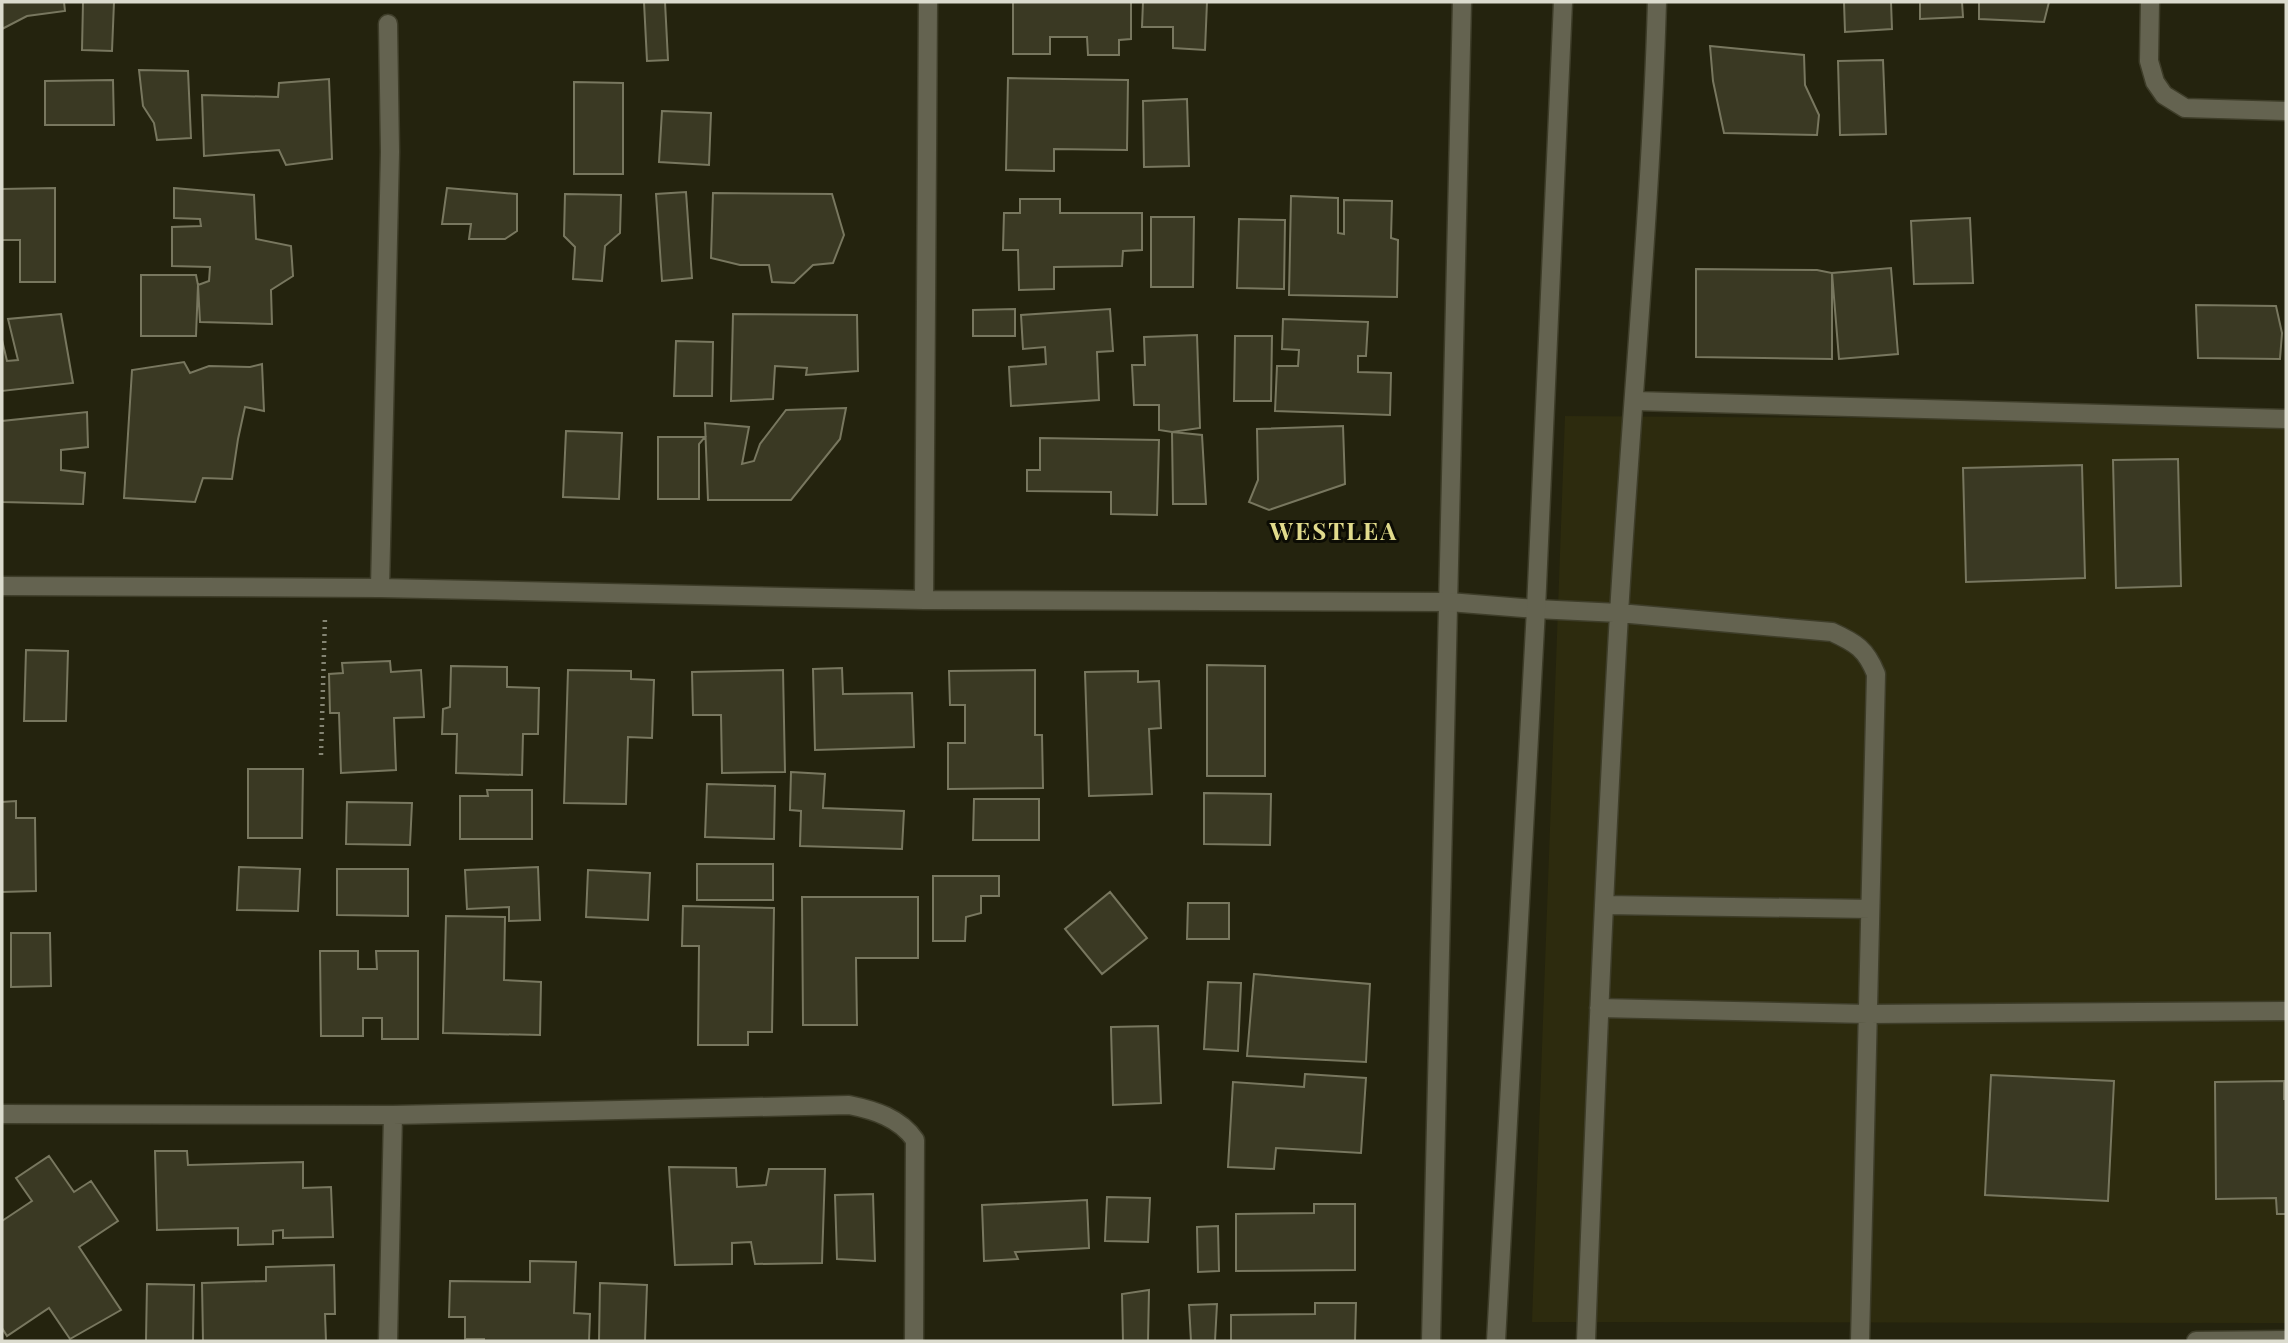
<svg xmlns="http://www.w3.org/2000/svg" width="2288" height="1343" viewBox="0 0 2288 1343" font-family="'Playfair Display',serif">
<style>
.built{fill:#2d2b0e}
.building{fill:#3a3923;stroke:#78775f;stroke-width:2}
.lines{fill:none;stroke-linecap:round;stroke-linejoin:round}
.service-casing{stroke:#3e3d29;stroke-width:21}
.minor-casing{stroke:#3e3d29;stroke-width:21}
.tertiary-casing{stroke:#3e3d29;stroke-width:21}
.path{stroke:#858574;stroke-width:4.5;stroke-dasharray:2 5;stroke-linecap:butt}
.service{stroke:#646350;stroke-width:18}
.minor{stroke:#646350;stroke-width:18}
.tertiary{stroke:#646350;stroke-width:18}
.labels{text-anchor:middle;stroke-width:6;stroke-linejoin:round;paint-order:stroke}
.district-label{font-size:24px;font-weight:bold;letter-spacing:2px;fill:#e1db8c;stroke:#0c0c04}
</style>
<rect width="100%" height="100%" fill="#24230e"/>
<!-- built -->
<path class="built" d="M1565 416 2286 421V1323L1532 1322Z"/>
<!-- building -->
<path class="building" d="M2 2H64L65 11 27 16 2 29Z
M83 2H114L112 51 82 50Z
M644 2H665L668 60 647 61Z
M1013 2H1131V39L1119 40V55H1088L1087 37H1050V54H1013Z
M1143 2H1207L1205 50 1173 48V27H1142Z
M1844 2H1891L1892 29 1845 32Z
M1920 2H1962L1963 17 1920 19Z
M1979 2H2071H2049L2044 22 1979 19Z
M1710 46 1804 55 1805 85 1819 115 1817 135 1724 133 1713 81Z
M1883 60 1886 134 1840 135 1838 61Z
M139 70 188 71 191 138 157 140 154 123 143 106Z
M1008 78 1128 80 1127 150 1054 149V171L1006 170Z
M329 79 332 159 286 165 279 150 204 156 202 95 278 97 279 83Z
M113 80 114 125H45V81Z
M574 82 623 83V174H574Z
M1187 99 1189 166 1144 167 1143 101Z
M662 111 711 113 709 165 659 162Z
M55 188V282H20V240H2V189Z
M174 188 254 195 256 239 291 246 293 276 271 290 272 324 200 322 198 285 209 281 210 267 172 266V227L201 226 200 219 174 218Z
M447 188 517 194V231L505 239H469L471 224H442Z
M686 192 692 278 662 281 656 194Z
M713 193 832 194 844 235 833 263 813 265 794 283 772 282 769 265H740L711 258Z
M565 194 621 195 620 233 605 246 602 281 573 279 575 247 564 236Z
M1291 196 1338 198V233L1344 234V200L1392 201 1391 238 1398 240 1397 297 1289 295Z
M1020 199H1060V213H1142V250L1123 251 1122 266 1054 267V289L1019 290 1018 250H1003L1004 213H1020Z
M1151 217H1194L1193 287H1151Z
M1970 218 1973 283 1914 284 1911 221Z
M1239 219 1285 220 1284 289 1237 288Z
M1891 268 1898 354 1839 359 1832 273Z
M1696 269 1817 270 1832 273V359L1696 357Z
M141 275H196L198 285 196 336H141Z
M2196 305 2276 306 2282 333 2280 359 2198 358Z
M1015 309V336H973V310Z
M1110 309 1113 351 1097 352 1099 400 1011 406 1009 367 1046 364 1045 347 1023 349 1021 315Z
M61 314 73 383 2 391V340L7 361 18 360 8 319Z
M733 314 857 315 858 371 806 375 807 368 775 366 773 399 731 401Z
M1283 319 1368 322 1366 356H1358V372L1391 373 1390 415 1275 411 1277 366H1298L1299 350 1282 349Z
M1197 335 1200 428 1172 432 1159 430V405H1134L1132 365H1145L1144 337Z
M1235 336H1272L1271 401H1234Z
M676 341 713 342 712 396H674Z
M184 362 190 373 209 366 250 367 262 364 264 411 245 407 238 439 232 479 203 478 195 502 124 498 132 370Z
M846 408 840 439 791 500H708L705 423 749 427 742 464 754 461 760 444 786 410Z
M87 412 88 447 61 450V470L85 473 83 504 2 502V421Z
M1343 426 1345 484 1269 510 1249 502 1258 480 1257 429Z
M566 431 622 433 619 499 563 497Z
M1172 432 1202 435 1206 504H1173Z
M658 437H705L699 444V499H658Z
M1040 438 1159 440 1157 515 1111 514V492L1027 491V470H1040Z
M2178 459 2181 586 2116 588 2113 460Z
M2082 465 2085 578 1966 582 1963 468Z
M26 650 68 651 66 721H24Z
M390 661 391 672 421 670 424 717 394 718 396 770 341 773 339 713H330L329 674 343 673 342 663Z
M1207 665 1265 666V776H1207Z
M451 666 507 667V687L539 688 538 734H523L522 775 456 773 457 734H442L443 709 450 707Z
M842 668 843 694 912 693 914 747 815 750 813 669Z
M568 670 631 671V679L654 680 652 738 628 737 626 804 564 803Z
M783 670 785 772 722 773 721 715H693L692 672Z
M1035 670V735H1042L1043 788 948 789V743H965V705H950L949 671Z
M1138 671V682L1159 681 1161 728 1149 729 1152 794 1089 796 1085 672Z
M248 769H303L302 838H248Z
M791 772 825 774 823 808 904 811 902 849 800 846 801 811 790 810Z
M707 784 775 786 774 839 705 837Z
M487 790H532V839H460V796H488Z
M1204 793 1271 794 1270 845 1204 844Z
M974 799H1039V840H973Z
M16 801V818H35L36 891 2 892V802Z
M347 802 412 803 410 845 346 844Z
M697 864H773V900H697Z
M239 867 300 869 298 911 237 910Z
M538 867 540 920 509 921V907L467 909 465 870Z
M337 869H408V916L337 915Z
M588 870 650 873 648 920 586 917Z
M933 876H999V896H981V913L966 917 965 941H933Z
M1110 892 1147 938 1102 974 1065 929Z
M802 897H918V958H856L857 1025H803Z
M1188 903H1229V939H1187Z
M683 906 774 908 772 1032H748V1045H698L699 946H682Z
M446 916 505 917 504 980 541 982 540 1035 443 1033Z
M11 933H50L51 986 11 987Z
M320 951H358V969H377L376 951H418V1039H382V1018H363V1036H321Z
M1254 974 1370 984 1366 1062 1247 1056Z
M1208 982 1241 983 1238 1051 1204 1049Z
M1158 1026 1161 1103 1113 1105 1111 1027Z
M1305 1074 1366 1078 1361 1153 1276 1148 1274 1169 1228 1167 1233 1082 1304 1087Z
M1991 1075 2114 1081 2108 1201 1985 1195Z
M2284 1081V1099H2286V1214H2277L2276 1198 2216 1199 2215 1082Z
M155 1151H187L188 1165 303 1162V1188L331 1187 333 1237 283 1238V1230L273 1231V1244L238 1245V1228L157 1230Z
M49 1156 74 1192 91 1181 118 1221 79 1247 121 1310 70 1339 49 1308 7 1336 2 1328V1221L32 1201 16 1178Z
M669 1167 736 1168 737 1187 766 1185 769 1169H825L822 1263 755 1264 751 1242 732 1243V1264L675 1265Z
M873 1194 875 1261 837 1259 835 1195Z
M1107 1197 1150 1198 1148 1242 1105 1241Z
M1087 1200 1089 1248 1015 1252 1018 1259 984 1261 982 1205Z
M1314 1204H1355V1270L1236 1271V1214L1314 1213Z
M1218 1226 1219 1271 1198 1272 1197 1227Z
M530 1261 576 1262 574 1313 590 1314 589 1341H484V1339H465V1317H449L450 1281 530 1282Z
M334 1265 335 1314H325L326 1341H203L202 1283 266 1281V1267Z
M600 1283 647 1285 645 1341H599Z
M147 1284 194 1285 193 1341H146Z
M1149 1290 1148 1341H1123L1122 1294Z
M1315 1303H1356L1355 1341H1231V1315L1315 1314Z
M1217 1304 1215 1341H1191L1189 1305Z"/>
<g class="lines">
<!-- service casing -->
<g class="service-casing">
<path id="service" d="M1635 401 2286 419
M1536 609 1619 613 1832 632C1856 643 1866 649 1876 674L1860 1341
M1605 905 1870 909
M1599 1008 1868 1014 2286 1011
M1431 1341 1462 2
M1586 1341C1595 1099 1605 856 1619 614 1631 410 1651 206 1657 2"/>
</g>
<!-- minor casing -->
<g class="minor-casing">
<path id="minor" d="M2150 2 2149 61 2155 82 2164 95 2185 108 2286 111
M2 586 380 588 924 600 1449 602 1536 609
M380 588 390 152 388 24
M924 600 928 2
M2 1114 393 1115 849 1105C874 1110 900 1118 915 1140L914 1341
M388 1341 393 1115"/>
</g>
<!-- tertiary casing -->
<g class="tertiary-casing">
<path id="tertiary" d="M1496 1341 1536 609 1563 2
M2196 1341 2286 1340"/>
</g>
<!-- path -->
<path class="path" d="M321 755 325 617"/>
<!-- service -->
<use href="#service" class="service"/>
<!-- minor -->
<use href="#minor" class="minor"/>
<!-- tertiary -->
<use href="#tertiary" class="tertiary"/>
</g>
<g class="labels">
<!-- district labels -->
<g class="district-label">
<text x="1334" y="540">WESTLEA</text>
</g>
</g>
<!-- border -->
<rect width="2288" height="1343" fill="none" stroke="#dbdbce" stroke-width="7"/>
</svg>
